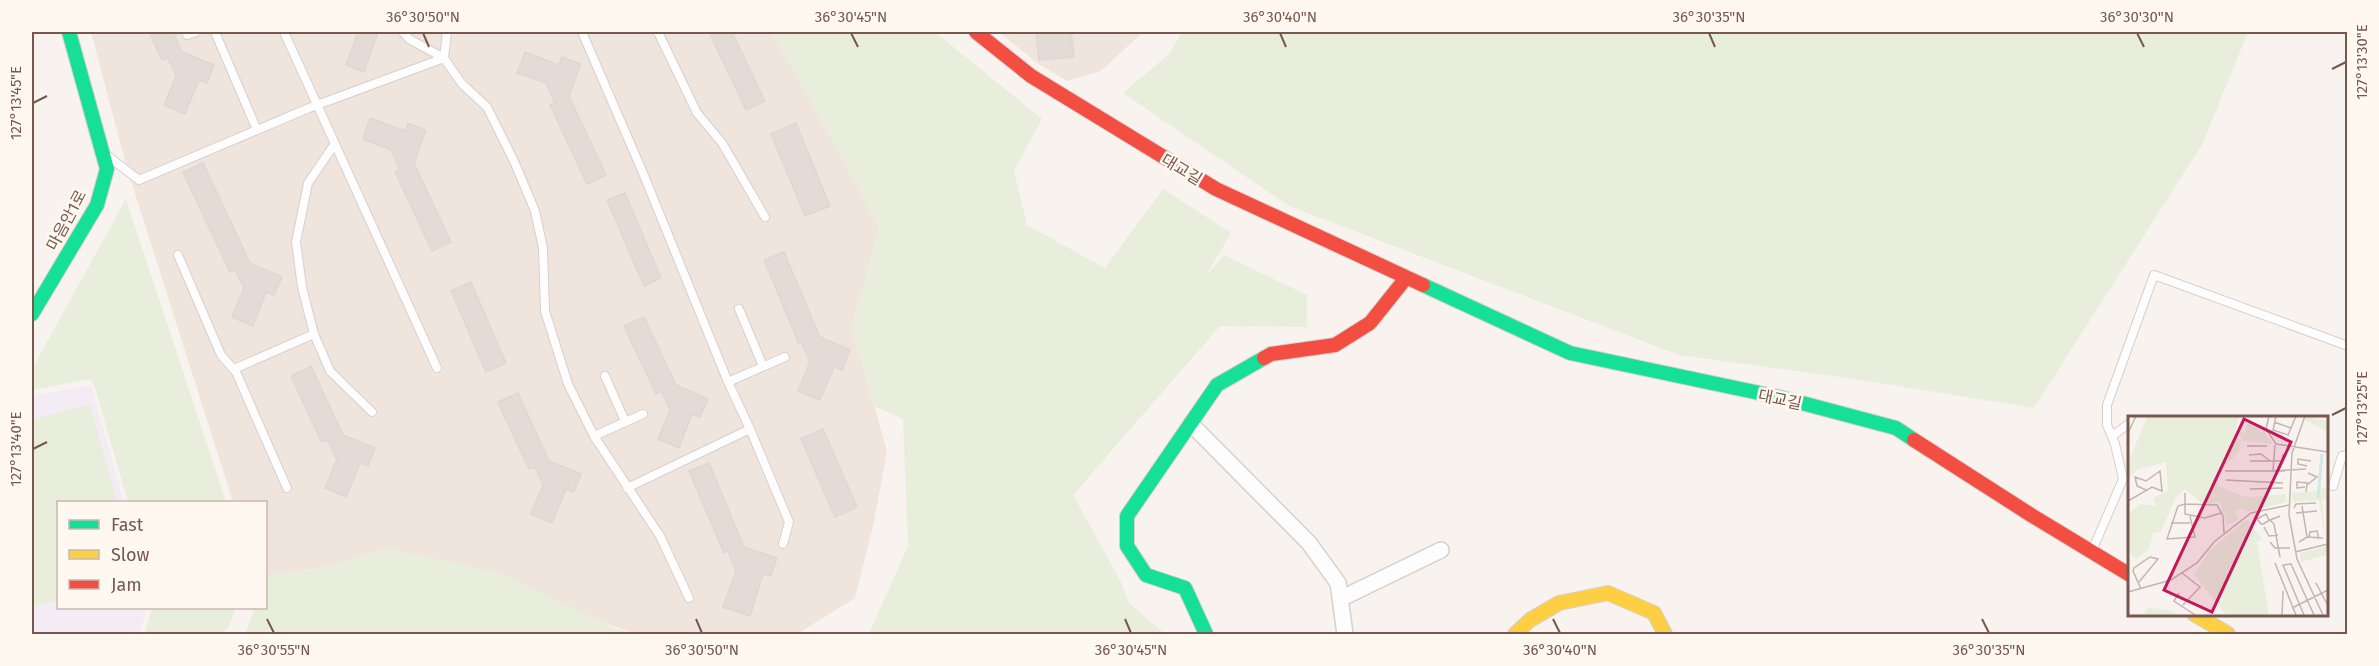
<svg xmlns="http://www.w3.org/2000/svg" width="2379" height="666" viewBox="0 0 2379 666" font-family="'Fira Sans','Noto Sans KR',sans-serif">
<style>
.residential{fill:#f0e5dd}
.education{fill:#f4ecf4}
.green{fill:#e8eedb}
.building{fill:#e4dbd6;stroke:#e1d6d1;stroke-width:1.5}
.lines{fill:none;stroke-linecap:round;stroke-linejoin:round}
.lane-casing{stroke:#d7cfcb;stroke-width:10}
.street-casing{stroke:#d7cfcb;stroke-width:18}
.fast-casing{stroke:#d8cfcb;stroke-width:16}
.slow-casing{stroke:#d8cfcb;stroke-width:16}
.jam-casing{stroke:#d8cfcb;stroke-width:16}
.lane{stroke:#fefdfd;stroke-width:8}
.street{stroke:#fefdfd;stroke-width:15}
.fast{stroke:#16e098;stroke-width:14}
.slow{stroke:#ffcf43;stroke-width:14}
.jam{stroke:#f24e42;stroke-width:14}
.ticks{fill:none;stroke:#76584f;stroke-width:2}
.labels{text-anchor:middle;stroke-width:5;stroke-linejoin:round;paint-order:stroke}
.street-label{font-size:16px;fill:#76584f;stroke:#fef8f1}
.inset-river{fill:none;stroke:#d1e8e8;stroke-width:3}
.inset-road{fill:none;stroke:#c4b5af;stroke-width:1.5}
.view{fill:#c2185b;fill-opacity:0.15;stroke:#c2185b;stroke-width:3}
.inset-edge{fill:none;stroke:#76584f;stroke-width:3}
.neatline{fill:none;stroke:#76584f;stroke-width:2}
.ticks-label{font-size:15px;text-anchor:middle;fill:#76584f}
</style>
<rect width="100%" height="100%" fill="#f8f3ef"/>
<!-- residential -->
<path class="residential" d="M91 32H771L807 93 879 227 852 328 887 451 874 522 855 598 797 634H636L386 548 334 565 267 576 266 502H233L126 165Z
M999 32H1143L1101 71 1067 81 1037 63Z"/>
<!-- education -->
<path class="education" d="M91 385 124 502H58V608H147L139 634H32V396Z"/>
<!-- green -->
<path class="green" d="M771 32H935L1042 119 1014 171 1027 225 1105 268 1163 189 1231 233 1205 277 1224 255 1307 295V327L1220 326 1073 495 1121 582 1129 603 1165 634H869L908 546 903 419 874 406 852 328 879 227 807 93Z
M1182 32H2248L2203 143 2034 408 1855 379 1679 355 1289 206 1123 93 1169 54Z
M126 199 226 502H128L96 391 91 379 32 390V366L37 360Z
M90 404 117 502H58V600L32 608V420Z
M386 548 500 573 616 629 636 634H245L255 608H266L267 576 334 565Z
M152 608H236L227 630 216 634H145Z"/>
<!-- building -->
<path class="building" d="M149 32H173L182 52 214 65 207 83 199 80 185 114 164 105 176 76 168 58 162 60Z
M358 32H378L364 72 346 65Z
M709 32H732L765 101 746 110Z
M1036 32H1071L1074 57 1039 60Z
M525 52 559 65 562 57 581 64 569 96 606 175 587 184 550 105 555 103 546 83 517 73Z
M370 118 405 131 408 123 426 130 414 163 451 242 432 251 395 172 400 170 391 150 363 139Z
M796 123 830 206 805 216 771 134Z
M203 163 250 263 282 277 274 295 266 292 253 326 232 317 244 288 235 270 230 272 183 172Z
M625 193 661 278 644 286 607 200Z
M784 252 820 337 850 350 842 370 834 367 820 400 798 391 810 362 802 343 799 344 764 260Z
M471 282 506 363 486 372 451 291Z
M644 317 676 385 708 399 700 417 692 414 679 448 658 439 670 410 661 391 656 394 624 326Z
M311 366 343 435 375 448 368 466 360 463 346 497 325 488 337 459 328 441H321L291 376Z
M518 393 549 461 581 474 574 492 566 489 552 523 531 514 543 485 535 467 529 469 498 402Z
M823 429 857 507 835 517 801 439Z
M709 463 744 547 777 558 771 576 763 574 750 616 723 607 736 570 728 551 724 553 689 471Z"/>
<g class="lines">
<!-- lane casing -->
<g class="lane-casing">
<path id="lane" d="M215 32 257 130
M284 32 437 368
M403 32 409 39 444 58 462 84 487 107 514 161 535 211 543 248 545 311 568 384 594 436 660 536 689 598
M582 32 643 173 728 382 750 429 789 522 783 544
M658 32 697 113 722 143 765 217
M187 35 196 32
M444 58 447 32
M334 145 308 183 296 242 302 287 314 334 330 371 372 412
M109 157 139 180 309 108 444 58
M178 255 221 355 236 372 287 488
M739 309 763 366
M234 369 314 334
M605 376 625 421
M728 382 785 357
M594 436 643 414
M2112 436 2130 423
M2333 486 2342 456 2348 455
M627 488 750 429
M2092 551 2123 479 2115 444 2107 425V405L2154 275 2348 346"/>
</g>
<!-- street casing -->
<g class="street-casing">
<path id="street" d="M1191 424 1309 543 1338 583 1345 634
M1340 599 1441 550"/>
</g>
<!-- fast casing -->
<g class="fast-casing">
<path id="fast" d="M1423 285 1570 353 1783 398 1896 428 1914 440
M32 314 97 205 107 169 69 32
M1206 634 1185 588 1146 575 1127 546V516L1217 385 1264 358"/>
</g>
<!-- slow casing -->
<g class="slow-casing">
<path id="slow" d="M2194 614 2228 634
M1515 634 1530 620 1559 603 1608 593 1654 613 1665 634"/>
</g>
<!-- jam casing -->
<g class="jam-casing">
<path id="jam" d="M976 32 1031 76 1216 189 1423 285
M1264 358 1271 354 1335 345 1370 323 1406 278
M1914 440 2031 515 2130 575"/>
</g>
<!-- lane -->
<use href="#lane" class="lane"/>
<!-- street -->
<use href="#street" class="street"/>
<!-- fast -->
<use href="#fast" class="fast"/>
<!-- slow -->
<use href="#slow" class="slow"/>
<!-- jam -->
<use href="#jam" class="jam"/>
</g>
<!-- ticks -->
<path class="ticks" d="M423 33 429 47M851 33 858 47M1280 33 1286 47M1709 33 1715 47M2137 33 2144 47M2332 69 2346 62M33 103 47 96M2332 415 2346 408M33 449 47 442M267 619 274 633M696 619 702 633M1125 619 1131 633M1553 619 1560 633M1982 619 1989 633"/>
<g class="labels">
<!-- street labels -->
<g class="street-label">
<text transform="translate(1182 169) rotate(31)" y="6">대교길</text>
<text transform="translate(66 220) rotate(-62)" y="6">마음안1로</text>
<text transform="translate(1780 399) rotate(12)" y="6">대교길</text>
</g>
</g>
<!-- overview -->
<g transform="translate(2128 416)">
<rect width="200" height="200" fill="#f8f3ef"/>
<path d="M20 0H111L107 19 113 25 111 35 91 57 88 66 94 72 118 81 158 78V86L120 96 113 92 107 96 111 103 99 109 92 86 76 89 57 73 48 81 33 116 25 117 21 133 9 143 1 138 0 98 12 88 29 90 25 82 40 74 38 46 8 54 0 64V46ZM179 0 199 5V15L177 4ZM119 7 133 10 131 19 135 14 145 28 114 25 111 15 117 17ZM193 37 192 73 199 72V83L194 84 198 128 191 84 165 86 164 77 190 75ZM119 103 134 123 129 126 141 199H98L66 158 82 134ZM199 130V143L198 139 173 146 172 137ZM21 191 44 195 51 199H14Z" fill="#e8eedb"/>
<path class="inset-river" d="M190 82 194 38"/>
<path class="inset-road" d="M141 0 138 13 148 28 200 36M148 0 145 14 160 19 168 0M177 0 164 37 161 99 169 143 195 199M146 6 163 12M0 17 8 0M119 30H139M121 39 133 38 142 45M122 45H154L155 38M179 50 170 48V43L183 45M145 54 147 29M97 55H157M144 55 178 53M98 64 155 67M177 71 169 72V66L180 67M122 73 155 72M178 76 179 69 189 61 180 57M57 77V98L77 102 93 97M0 85 24 71 34 75 32 55 18 65 7 61 9 70 18 74M174 90 179 121M166 92 168 88 188 87M168 97 189 95M62 100 67 121 39 123 50 90 57 88 89 89 95 100 96 117M43 107H62M136 111 141 120 150 119M181 121 182 116 189 115 191 123M142 126 147 132H162M171 126 179 121 195 122M167 136 200 128M152 141 146 108 142 104H141L138 98 129 103 133 108H135L142 104 150 101 152 100M147 147 168 199M54 157 72 171 55 189M11 166 30 143 22 141 6 152 5 155 13 173M188 167 200 190M0 176 43 164 69 147 86 126 123 97 161 89M51 177 46 185 67 199M164 192 200 174M154 199 155 175M176 199 155 149 163 148 186 199"/>
<path class="view" d="M116 3 163 26 84 196 36 174Z"/>
<rect width="200" height="200" class="inset-edge"/>
</g>
<!-- border -->
<rect width="2379" height="666" fill="none" stroke="#fef8f1" stroke-width="66"/>
<!-- legend -->
<rect x="57" y="501" width="210" height="108" fill="#fef8f1" stroke="#c8b8b0" stroke-width="1.5"/>
<rect x="69" y="520" width="30" height="9" fill="#16e098" stroke="#c8b8b0" stroke-width="1.5"/>
<text x="111" y="531" font-size="18" fill="#76584f">Fast</text>
<rect x="69" y="550" width="30" height="9" fill="#ffcf43" stroke="#c8b8b0" stroke-width="1.5"/>
<text x="111" y="561" font-size="18" fill="#76584f">Slow</text>
<rect x="69" y="580" width="30" height="9" fill="#f24e42" stroke="#c8b8b0" stroke-width="1.5"/>
<text x="111" y="591" font-size="18" fill="#76584f">Jam</text>
<rect x="33" y="33" width="2313" height="600" class="neatline"/>
<g class="ticks-label">
<text x="423" y="22">36°30'50"N</text>
<text x="851" y="22">36°30'45"N</text>
<text x="1280" y="22">36°30'40"N</text>
<text x="1709" y="22">36°30'35"N</text>
<text x="2137" y="22">36°30'30"N</text>
<text transform="translate(2362 62) rotate(-90)" y="5">127°13'30"E</text>
<text transform="translate(16 103) rotate(-90)" y="5">127°13'45"E</text>
<text transform="translate(2362 408) rotate(-90)" y="5">127°13'25"E</text>
<text transform="translate(16 449) rotate(-90)" y="5">127°13'40"E</text>
<text x="274" y="655">36°30'55"N</text>
<text x="702" y="655">36°30'50"N</text>
<text x="1131" y="655">36°30'45"N</text>
<text x="1560" y="655">36°30'40"N</text>
<text x="1989" y="655">36°30'35"N</text>
</g>
</svg>
